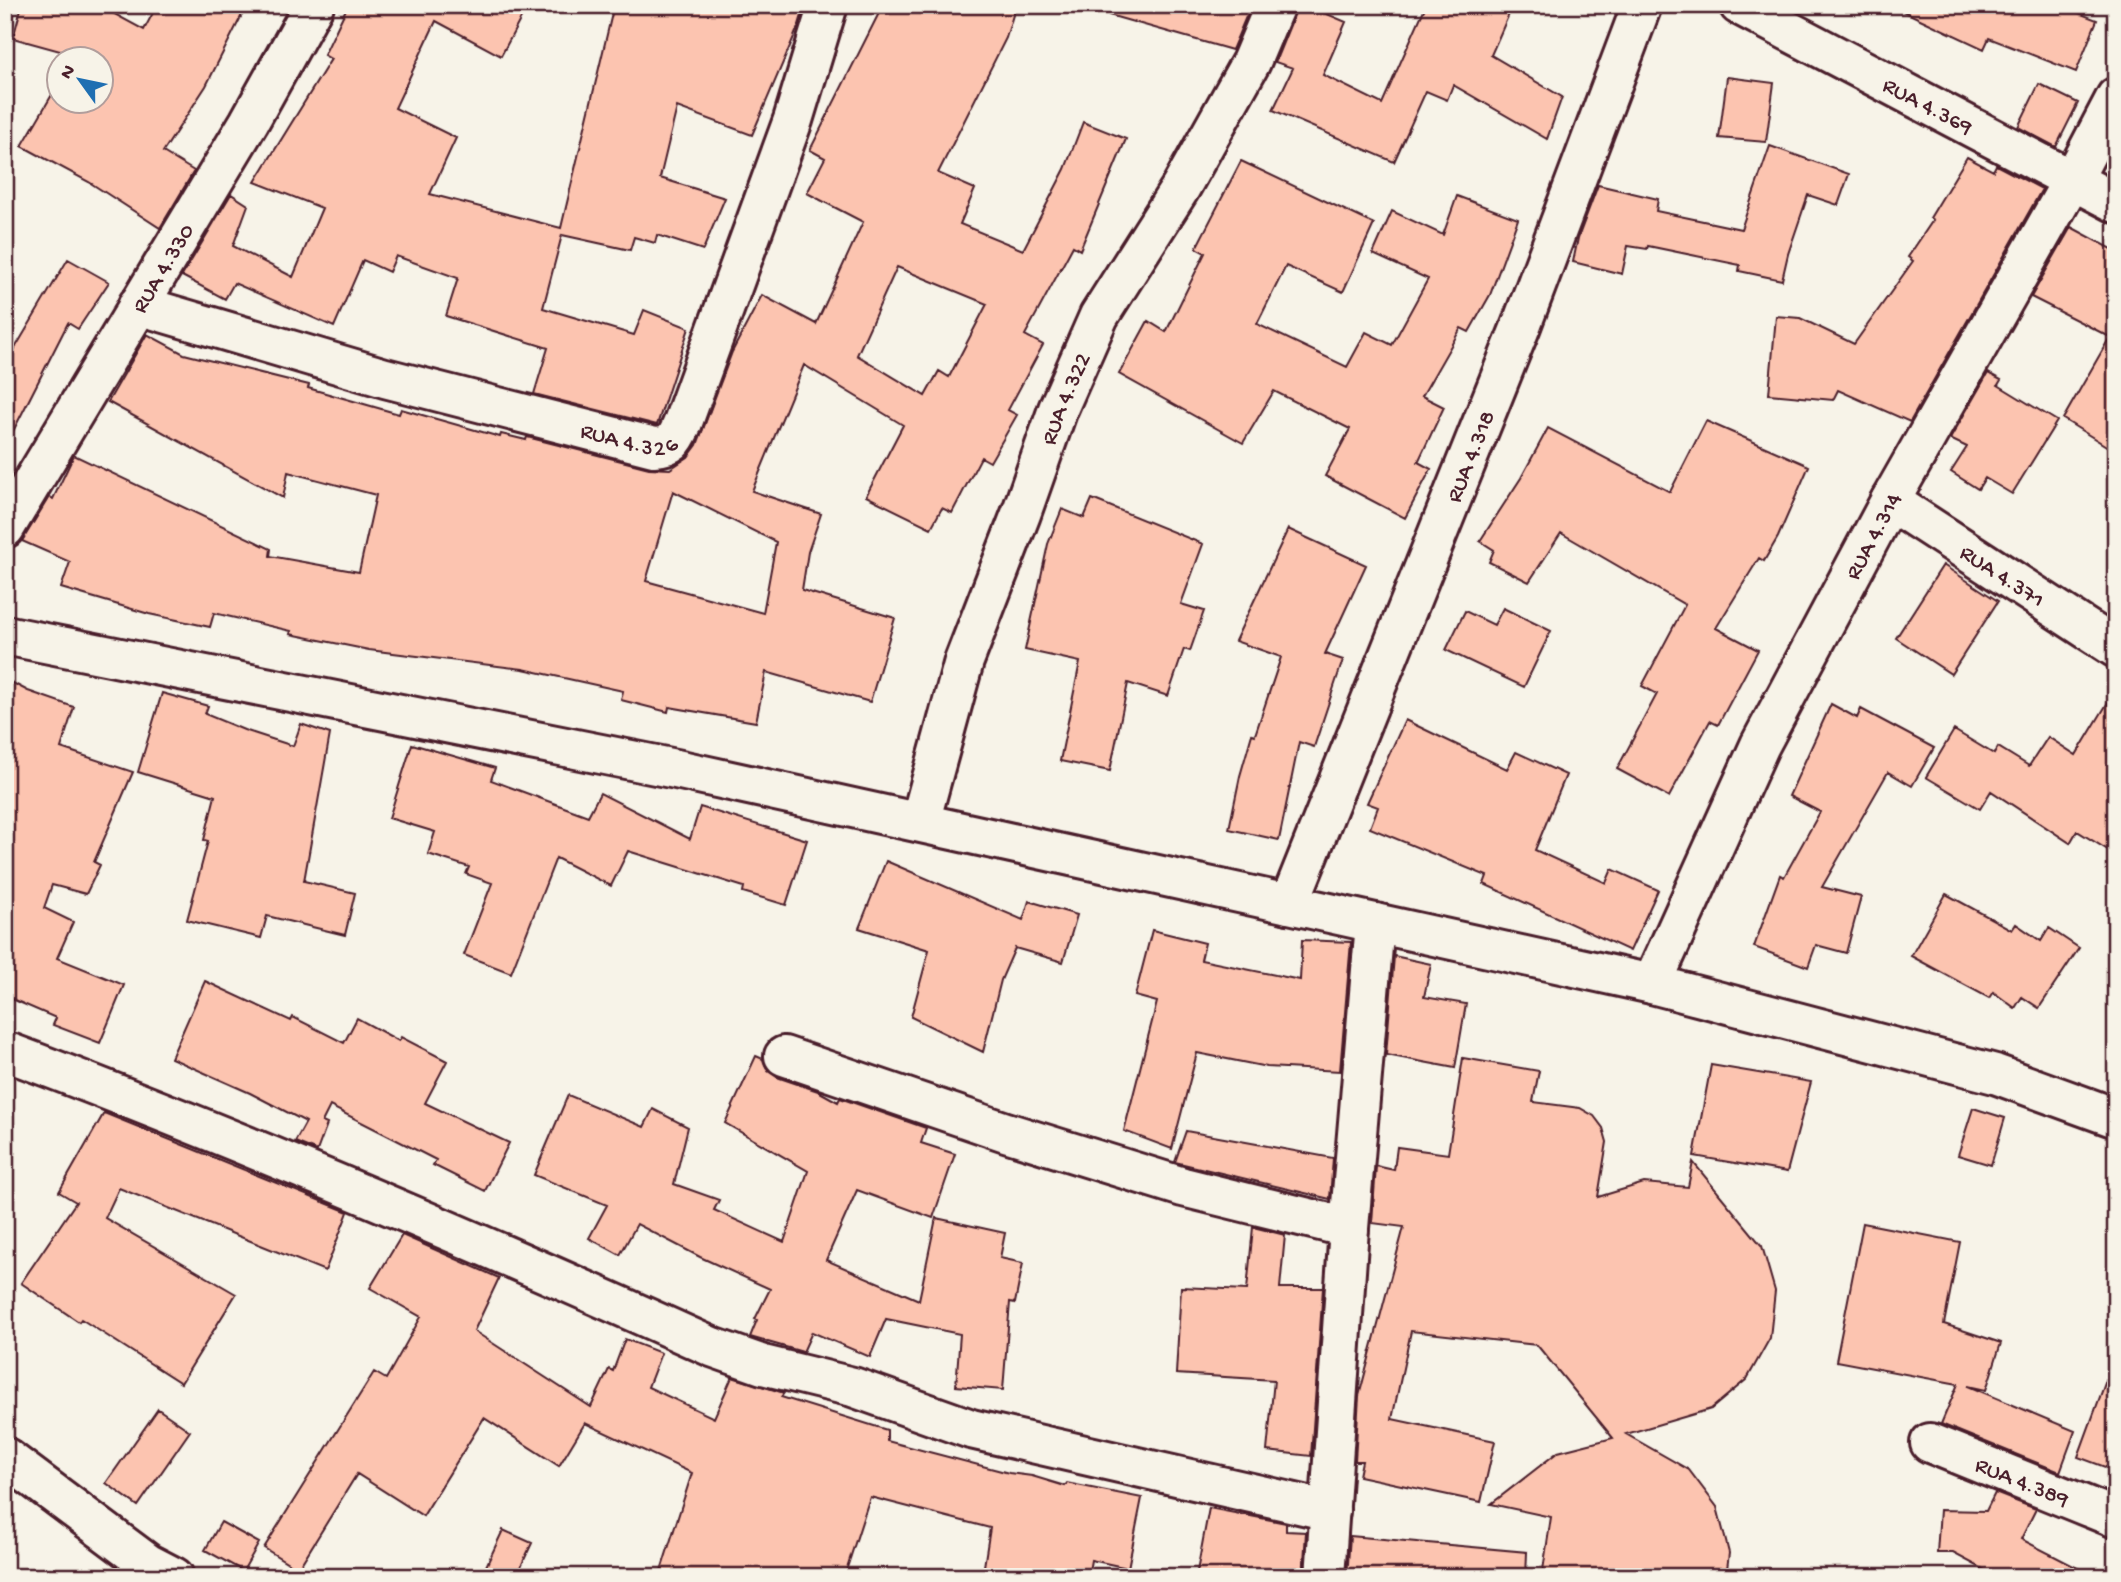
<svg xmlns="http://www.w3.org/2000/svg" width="2121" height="1582" viewBox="0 0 2121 1582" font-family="'Gochi Hand',sans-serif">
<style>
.building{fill:#fcc4b0;stroke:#4a1f2b;stroke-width:2;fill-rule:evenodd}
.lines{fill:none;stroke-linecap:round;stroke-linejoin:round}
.minor-casing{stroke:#4a1f2b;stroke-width:44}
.minor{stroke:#f7f3e8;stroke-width:38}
.labels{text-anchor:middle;stroke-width:5;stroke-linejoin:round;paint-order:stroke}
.street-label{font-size:23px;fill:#4a1f2b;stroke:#f7f3e8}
</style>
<rect width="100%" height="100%" fill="#f7f3e8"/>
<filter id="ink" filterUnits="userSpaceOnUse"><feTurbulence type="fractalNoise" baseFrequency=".0143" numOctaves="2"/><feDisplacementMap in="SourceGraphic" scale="14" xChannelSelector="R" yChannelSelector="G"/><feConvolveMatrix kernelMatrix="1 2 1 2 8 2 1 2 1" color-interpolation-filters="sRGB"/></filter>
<g filter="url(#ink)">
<!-- building -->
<path class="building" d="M22 5H98L144 30 157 5H247L206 86 163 152 194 171 160 228 89 182 22 146 60 81V102H102V60H72L75 55 13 38Z
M348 5H528L501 56 436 21 395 108 456 138 430 194 561 228 614 5H805L799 25 752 135 677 107 660 178 725 198 703 250 657 235 655 243 634 237 630 250 562 235 543 308 634 335 644 310 689 328 657 425 534 394 548 348 446 316 458 278 396 256 389 272 363 260 334 327 234 283 225 299 182 276 231 194 248 205 233 246 293 277 322 208 255 182 331 59 324 55Z
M883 5H1016L1006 38 938 173 975 189 960 224 1023 250 1065 169 1083 122 1126 139 1080 250 1073 246 1025 335 1043 345 1008 410 1017 415 990 462 981 457 952 513 942 508 931 528 866 496 903 425 804 365 752 491 821 514 808 552 802 590 895 618 870 702 766 672 756 722 669 707 668 712 621 700 623 691 523 669 369 650 290 634 291 631 214 613 210 627 149 614 61 588 70 562 22 541 49 497 53 499 74 455 271 549 270 556 359 572 376 495 288 472 283 498 108 402 147 334 184 354 309 385 308 388 399 414 401 409 500 437 501 434 526 440 527 437 649 468 670 469 688 457 697 445 732 352 762 295 816 324 863 222 807 193 825 158 810 150ZM897 267 987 304 949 377 939 371 925 396 857 355ZM673 491 776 542 763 613 646 581Z
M1110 5H1251L1232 50 1109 15Z
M1296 5H1306L1346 22 1323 75 1382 104 1426 5H1513L1491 55 1562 97 1547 139 1453 85 1447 100 1426 91 1394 162 1273 110 1293 68 1275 62 1295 13Z
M1890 5H2058L2097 20 2076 72 1989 38 1984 49Z
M1727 77 1774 83 1766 142 1719 138Z
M2039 84 2078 103 2056 147 2018 127Z
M1770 146 1849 174 1838 205 1808 195 1788 254 1782 280 1739 271 1740 265 1648 246 1647 249 1628 246 1622 274 1573 262 1578 238 1598 185 1658 199 1656 211 1741 229Z
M1967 157 1993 171 1996 165 2042 189 1910 422 1838 390 1833 400 1769 394 1776 316 1800 318 1854 344 1913 261 1908 257 1933 220 1930 218Z
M1241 161 1374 224 1343 292 1286 266 1257 324 1347 367 1366 332 1392 345 1428 279 1373 254 1392 211 1443 235 1457 196 1518 219 1490 295 1469 332 1461 328 1422 396 1444 407 1418 462 1431 469 1405 518 1325 476 1350 429 1274 391 1243 443 1119 374 1148 321 1166 332 1205 253 1196 248Z
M2071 227 2116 251V452L2063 419 2110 337 2031 297Z
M68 259 109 282 78 329 68 323 5 447V365Z
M1988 373 2001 380 1998 385 2057 421 2012 494 1985 478 1978 489 1951 472 1967 447 1950 439Z
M1706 421 1809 466 1778 537 1764 561 1759 558 1716 628 1758 650 1718 725 1710 721 1669 797 1617 769 1657 694 1642 686 1685 605 1561 533 1529 582 1489 562 1494 550 1480 541 1521 478 1548 428 1670 492Z
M1092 499 1203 544 1181 604 1204 611 1190 651 1184 649 1168 696 1128 683 1110 771 1060 761 1080 662 1025 650 1048 544 1062 509 1084 518Z
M1288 529 1366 565 1325 654 1343 660 1314 747 1299 742 1279 840 1229 829 1240 776 1252 734 1255 735 1281 657 1235 641Z
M1943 565 1998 601 1951 674 1896 638Z
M1503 608 1551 631 1524 687 1446 650 1465 611 1494 625Z
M5 679 28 691 74 707 61 748 133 772 94 862 100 865 86 894 52 885 44 908 73 922 57 958 124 985 100 1043 53 1025 56 1018 5 996Z
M2116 689V855L2077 831 2070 843 1991 791 1980 809 1926 777 1954 730 1994 754 1998 747 2029 766 2048 737 2076 755Z
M162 693 208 706 205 714 244 730 293 746 301 724 330 734 304 881 355 893 345 935 267 916 261 938 187 920 208 841 204 840 215 796 138 772Z
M1831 704 1857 718 1861 709 1934 748 1912 786 1888 772 1822 887 1861 897 1846 953 1816 945 1808 967 1754 947 1780 875 1784 877 1820 812 1789 796Z
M1405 720 1507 769 1516 752 1566 775 1535 850 1606 883 1612 869 1658 890 1630 951 1484 884 1487 876 1370 828 1378 807 1367 803Z
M412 744 495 768 491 780 588 816 600 793 690 839 700 807 807 840 786 905 743 892 744 887 628 851 611 886 556 858 511 973 464 955 492 883 466 874 469 867 428 854 435 832 389 818Z
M886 861 1023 920 1029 901 1077 915 1063 962 1015 948 1001 980 983 1052 911 1017 929 950 859 928Z
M1946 894 2012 930 2016 924 2041 941 2049 928 2079 948 2039 1008 2022 997 2015 1008 1993 992 1989 998 1911 956Z
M1152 930 1205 943 1201 960 1300 980 1302 940 1351 942 1340 1071 1267 1067 1197 1053 1172 1149 1124 1131 1157 1002 1135 996Z
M1394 956 1431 964 1424 997 1466 1004 1455 1068 1386 1055Z
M205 981 291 1021 293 1017 344 1043 357 1018 399 1041 401 1037 447 1061 425 1103 509 1143 485 1191 433 1165 436 1160 330 1106 322 1122 327 1124 317 1151 295 1142 306 1122 250 1093 171 1058Z
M756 1056 763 1059 768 1071 777 1077 818 1091 838 1102 840 1098 926 1128 921 1143 955 1154 933 1218 857 1190 826 1260 919 1300 936 1218 1005 1233 1000 1258 1023 1263 1015 1303 1010 1302 1003 1390 956 1386 960 1334 886 1319 870 1357 812 1332 803 1352 750 1337 757 1320 755 1319 770 1289 700 1257 637 1224 620 1255 589 1238 607 1205 534 1175 568 1095 644 1127 653 1109 688 1127 674 1184 719 1200 714 1210 784 1242 808 1171 725 1123Z
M1463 1058 1539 1071 1533 1102 1580 1108 1594 1116 1603 1128 1607 1142 1598 1197 1644 1183 1688 1187 1693 1162 1762 1246 1775 1291 1770 1338 1747 1379 1711 1409 1626 1434 1689 1470 1717 1507 1729 1553 1726 1577H1542L1551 1517 1491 1504 1558 1452 1613 1438 1537 1345 1411 1331 1392 1419 1495 1441 1481 1502 1359 1476 1362 1461H1355L1359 1396 1404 1227 1372 1223 1376 1166 1394 1170 1397 1147 1448 1154Z
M1711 1065 1811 1082 1787 1172 1694 1156Z
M1973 1108 2005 1118 1991 1165 1958 1155Z
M104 1113 348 1212 325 1271 119 1188 105 1218 236 1294 181 1383 81 1319 79 1322 21 1283 76 1202 59 1192Z
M1186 1131 1333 1158 1330 1199 1175 1162Z
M1863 1223 1960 1242 1944 1324 2001 1343 1986 1390 1968 1386 2075 1431 2060 1472 1941 1424 1958 1384 1836 1361Z
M1253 1227 1285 1235 1280 1288H1323L1311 1456 1267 1451 1274 1380 1176 1374 1181 1287 1247 1290Z
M402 1235 499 1278 474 1331 591 1407 609 1369 613 1371 625 1339 661 1353 648 1387 714 1418 732 1377 784 1393 781 1397 887 1430V1441L1009 1473 1032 1476 1065 1486 1067 1483 1142 1498 1128 1568 1091 1560 1088 1577H1010L983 1573 990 1528 870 1497 844 1577H659L692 1473 585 1423 559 1466 484 1418 423 1516 357 1474 298 1569 264 1548 374 1372 386 1379 421 1317 370 1288Z
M2112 1364 2116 1365V1471L2078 1457Z
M158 1409 190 1431 138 1506 106 1483Z
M1995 1493 2036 1509 2021 1539 2095 1577H1998L1953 1553H1937L1940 1510 1986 1511Z
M1209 1508 1286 1523V1531L1306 1532 1303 1577H1196Z
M221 1522 259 1543 243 1571 205 1550Z
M503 1530 532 1543 516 1577H481Z
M1350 1536 1527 1552 1526 1577H1347Z"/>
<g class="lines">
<!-- minor casing -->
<g class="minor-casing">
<g id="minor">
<path id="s1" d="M1739 5 2116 203"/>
<path id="s2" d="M138 305 385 378 654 447C672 446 675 441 682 425L793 120 828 5"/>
<path id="s3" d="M1890 501 2116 648"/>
<path id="s4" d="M5 528 249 122 314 5"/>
<path d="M5 635 676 769 1652 984 1995 1074 2116 1118"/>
<path id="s5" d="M920 822 964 661 1021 514 1058 409 1099 316 1181 187 1251 62 1275 5"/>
<path id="s6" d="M1289 904 1521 326 1642 5"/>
<path id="s7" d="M1652 984 1760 745 1890 501 2073 179 2116 97"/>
<path d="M5 1051C245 1141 479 1242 712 1347L763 1365 853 1387 971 1429 1330 1511"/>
<path d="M784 1056 1006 1132 1183 1187 1349 1228"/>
<path id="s8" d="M1930 1443 2116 1518"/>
<path d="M5 1457 147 1563 174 1577"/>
<path d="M1325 1577 1349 1228 1375 923"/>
</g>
</g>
<!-- minor -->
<use href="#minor" class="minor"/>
</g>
</g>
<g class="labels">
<!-- street labels -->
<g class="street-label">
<text dy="8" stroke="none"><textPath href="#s1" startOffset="214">RUA 4.369</textPath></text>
<text dy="8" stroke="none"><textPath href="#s4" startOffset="304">RUA 4.330</textPath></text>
<text dy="8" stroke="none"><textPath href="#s5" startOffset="448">RUA 4.322</textPath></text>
<text dy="8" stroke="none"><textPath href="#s2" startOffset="509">RUA 4.326</textPath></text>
<text dy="8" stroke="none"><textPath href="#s6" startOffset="483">RUA 4.318</textPath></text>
<text dy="8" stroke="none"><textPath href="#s7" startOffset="500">RUA 4.314</textPath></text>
<text dy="8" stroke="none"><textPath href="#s3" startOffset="135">RUA 4.371</textPath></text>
<text dy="8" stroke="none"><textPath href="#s8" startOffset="100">RUA 4.389</textPath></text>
</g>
</g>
<!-- margin -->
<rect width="2121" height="1582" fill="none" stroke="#f7f3e8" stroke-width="28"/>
<rect x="14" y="14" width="2093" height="1554" fill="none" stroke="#4a1f2b" stroke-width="2.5" filter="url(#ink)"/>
<!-- north arrow -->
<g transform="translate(80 80) rotate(303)"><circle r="33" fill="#f7f3e8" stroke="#b29e9c" stroke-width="2"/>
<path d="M0-5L12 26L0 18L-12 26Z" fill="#1f6fb2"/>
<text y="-10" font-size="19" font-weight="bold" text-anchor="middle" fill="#4a1f2b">N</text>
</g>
</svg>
